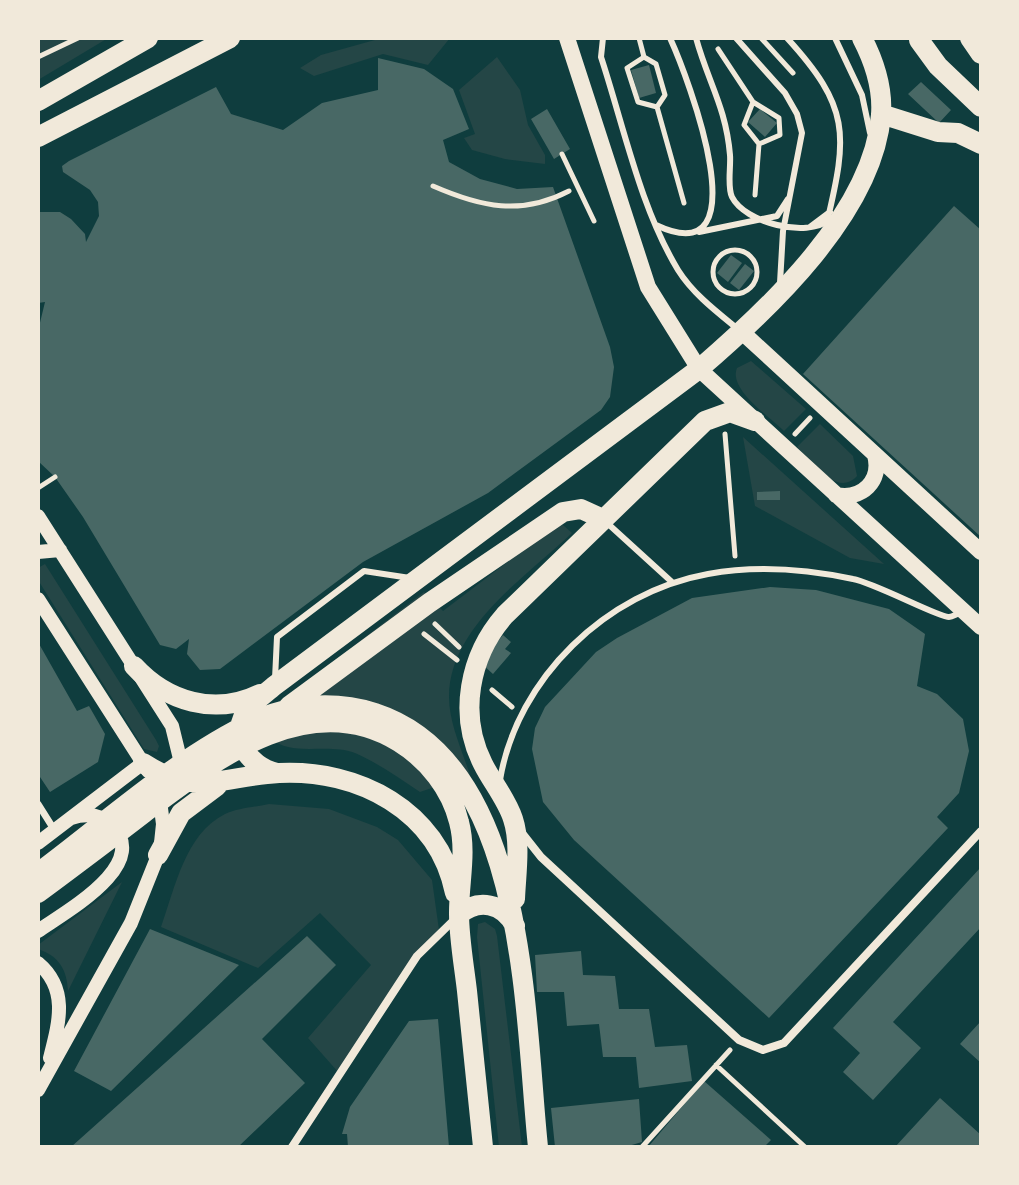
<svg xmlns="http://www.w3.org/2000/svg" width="1019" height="1185" viewBox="0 0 1019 1185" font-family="Montserrat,sans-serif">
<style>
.green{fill:#244646}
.building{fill:#486865}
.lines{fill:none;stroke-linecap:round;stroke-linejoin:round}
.path{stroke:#f1e9da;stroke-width:5}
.service{stroke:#f1e9da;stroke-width:6}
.pedestrian{stroke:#f1e9da;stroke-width:7}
.minor{stroke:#f1e9da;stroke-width:8}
.tertiary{stroke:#f1e9da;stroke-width:14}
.secondary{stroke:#f1e9da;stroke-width:16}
.primary{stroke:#f1e9da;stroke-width:20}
</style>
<rect width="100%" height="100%" fill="#0f3d3e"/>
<!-- green -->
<path class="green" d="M38 38H108L38 80Z
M382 38H450L428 65 383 54 314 76 300 68 321 55Z
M497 57 520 90 528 125 545 155V164L505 159 472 150 464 138 475 134 459 90Z
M751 361 806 409 784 431C770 417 728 389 737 368Z
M820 424 853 456 857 476C837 498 812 462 797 447Z
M743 437 884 564 850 558 755 506Z
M563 525 572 533C526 577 449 627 449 697 449 723 462 750 470 775L420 792C399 778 378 763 355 753 326 742 294 758 270 738L279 703 424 592 443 611 552 528Z
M45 564 156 740 159 746 157 752 144 749 38 580V568Z
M269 804 329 809 377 827 398 840 432 880 439 930 339 1073 308 1038 371 965 320 913 258 968 161 927C175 888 185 834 225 814 238 808 255 807 269 804Z
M122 882 68 991C67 970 59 956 38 949V945Z
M485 922 495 929 497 936 522 1147H499L477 937 478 924Z"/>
<!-- building -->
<path class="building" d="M378 58 424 69 453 89 469 129 443 140 449 162 480 179 517 189 553 187 610 347 614 367 610 397 601 410 488 493 363 562 220 669 200 670 187 654 189 639 176 649 160 645 83 517 55 477 38 461V331L45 302 38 303V212H60L71 219 85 234 86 242 99 216 98 202 90 190 63 172 62 166 69 161 216 87 231 114 283 130 322 103 378 90Z
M649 65 656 93 639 98 631 70Z
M921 82 951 110 939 123 908 94Z
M547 109 570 149 554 159 531 119Z
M760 109 777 123 765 137 748 122Z
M954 206 981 230V537L803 374Z
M731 255 742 263 728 282 717 273Z
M745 264 754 271 739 290 730 283Z
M780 491V500H757V492Z
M770 587 816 590 889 609 925 634 917 686 937 694 963 719 969 751 959 793 937 817 948 828 769 1018 574 840 543 802 532 749 535 728 545 707 596 652 617 638 692 598Z
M503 635 511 642 505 649 511 653 493 674 483 665 486 655Z
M38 642 77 711 89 706 105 734 98 762 50 792 38 774Z
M981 867V927L893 1022 921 1048 873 1100 843 1072 860 1053 833 1028Z
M150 929 239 965 111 1091 74 1071Z
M307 936 336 965 262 1039 305 1083 238 1147H71Z
M581 951 583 975 615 976 619 1009H649L655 1047 687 1045 692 1081 639 1088 636 1057H603L599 1024 567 1026 564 992H537L535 955Z
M438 1019 449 1147H348L347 1134H342L350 1107 409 1021Z
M981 1021V1063L960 1044Z
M704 1081 771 1140 764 1147H648Z
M940 1098 981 1135V1147H895Z
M639 1099 642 1142 625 1147H555L551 1108Z"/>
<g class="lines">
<!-- path -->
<path class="path" d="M639 38 644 57 656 64 665 95 657 107 684 203
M761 38 793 73
M718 49 753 102 744 125 759 144 755 195
M38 57 78 38
M644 57 627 68 638 102 657 107
M753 102 779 118 780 135 759 144
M562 154 594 221
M433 186C481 207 521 216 569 191
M713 272a22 22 0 1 1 44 0a22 22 0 1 1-44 0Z
M725 434 735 556
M795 434 810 418
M38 488 55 477
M435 624 459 647
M424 634 457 660
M492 690 512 707
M716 1065 805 1147
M642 1147 730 1050"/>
<!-- service -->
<path class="service" d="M603 38 601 57C624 127 640 207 678 270 693 294 717 312 739 330
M696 38C708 82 726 107 730 155 731 167 727 187 732 197 745 223 807 238 829 220
M736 38 785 93 797 114 802 133 783 231 780 283
M787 38C850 107 848 134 827 222
M835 38 862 95 870 133
M656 225C764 276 687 75 670 38
M810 227 830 212
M699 232 777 216 788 199
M606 522 673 583
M275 679 277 637 364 571 410 578
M500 780C517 678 607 592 708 574 756 565 806 569 853 579 875 583 940 618 949 617 953 617 956 614 960 613"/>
<!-- pedestrian -->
<path class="pedestrian" d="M38 804 55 831"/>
<!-- minor -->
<path class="minor" d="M522 833 541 857 739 1040 763 1050 784 1043 981 831
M292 1147 417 956 456 918"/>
<!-- tertiary -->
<path class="tertiary" d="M38 516 172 726 183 771
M38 552 60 550
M38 599 148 771
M159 793 163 824 161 843
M38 843 143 763
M38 931C65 912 153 864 111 825 100 814 86 813 71 818
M38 963C69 989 59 1023 50 1058
M38 1090 131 923 161 848"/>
<!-- secondary -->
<path class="secondary" d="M567 38 648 287 699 369 981 627
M742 332 981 552
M836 495C862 500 882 481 875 455"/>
<!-- primary -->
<path class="primary" d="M970 38 981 54
M919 40 938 66 981 107
M38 101 148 38
M881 114 938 132 958 133 981 144
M38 137 230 38
M134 666C167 702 215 716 260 694
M289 706 429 603 563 512 581 509 603 519
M143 763C197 798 222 776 279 773 358 769 438 810 455 893
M277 773C248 767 227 735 249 708 256 700 266 693 274 686L699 369C769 309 873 212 881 115 883 88 874 61 862 38
M158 855 181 813 217 786
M38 873C108 821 177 757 256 720 293 703 337 701 375 713 528 763 524 1014 538 1147
M38 893C73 867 109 840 144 813 215 760 309 686 399 742 428 760 451 789 459 822 467 852 459 882 459 913 459 938 464 965 467 991 472 1043 478 1095 483 1147
M515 899C516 874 521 843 513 819 507 800 492 782 483 764 458 715 469 656 505 615L705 421 730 412 755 421
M459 915C478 898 503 903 515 926"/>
</g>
<!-- border -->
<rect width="1019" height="1185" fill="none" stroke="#f1e9da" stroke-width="80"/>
</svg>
